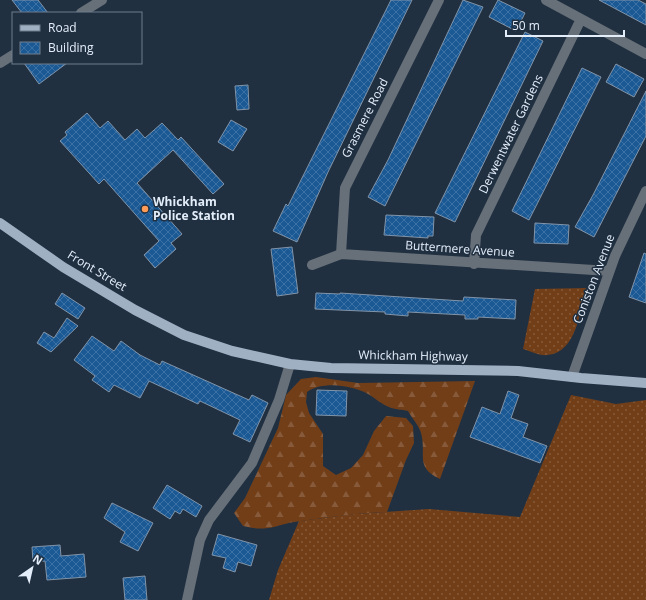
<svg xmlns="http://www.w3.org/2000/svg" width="646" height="600" viewBox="0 0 646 600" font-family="'Open Sans',sans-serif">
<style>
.grass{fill:url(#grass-dots)}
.forest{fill:url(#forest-firs)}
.building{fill:url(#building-cross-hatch);stroke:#8194a9}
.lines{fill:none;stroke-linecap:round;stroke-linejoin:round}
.minor{stroke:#677079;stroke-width:10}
.major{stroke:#a0b0c3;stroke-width:10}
.poi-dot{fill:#fe9c57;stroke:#203041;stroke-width:1.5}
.labels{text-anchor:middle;stroke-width:3;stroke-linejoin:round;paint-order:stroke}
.street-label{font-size:12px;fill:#e4eefa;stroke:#203041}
.poi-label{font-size:12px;font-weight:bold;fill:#e4eefa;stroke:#203041;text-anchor:start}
</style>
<defs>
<pattern id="grass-dots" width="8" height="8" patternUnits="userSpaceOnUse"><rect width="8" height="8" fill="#723e18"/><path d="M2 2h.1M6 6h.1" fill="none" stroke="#865a3a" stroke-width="1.8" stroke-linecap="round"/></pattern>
<pattern id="forest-firs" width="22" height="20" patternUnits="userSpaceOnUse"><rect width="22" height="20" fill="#723e18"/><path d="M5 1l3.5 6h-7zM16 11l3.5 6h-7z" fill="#865a3a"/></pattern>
<pattern id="building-cross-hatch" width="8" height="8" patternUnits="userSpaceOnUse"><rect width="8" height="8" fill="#1a5994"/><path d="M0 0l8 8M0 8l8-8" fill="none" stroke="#3b71a4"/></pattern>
</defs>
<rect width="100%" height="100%" fill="#203041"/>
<!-- grass -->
<path class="grass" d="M586 288C580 310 577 353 547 355 540 356 530 351 523 349L535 289Z
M571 395 616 404 646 400V600H269L278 570 299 521 355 514 429 509 520 517Z"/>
<!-- forest -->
<path class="forest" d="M316 377 358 383 475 381 440 479C414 467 427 454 421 433 419 426 412 418 408 411 402 409 395 410 389 407 381 404 375 398 368 394 352 385 322 381 307 392L306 402 309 413 323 434V466L336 475 351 468 363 455 374 431 386 416 406 418 413 426 414 443 406 460 387 512C358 513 330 517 301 521 275 524 271 533 243 526L234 513 245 498 278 428 286 395 301 379Z"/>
<!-- building -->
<path class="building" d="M12 0H38L48 13H22Z
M391 0H412L328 172 297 242 273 231 286 204 288 206Z
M463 0 483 7 385 206 368 197 388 160Z
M498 0 525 13 516 31 489 17Z
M599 0H638L646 4V25Z
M525 32 543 41 455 222 435 213Z
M24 63H67L39 84Z
M616 64 644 79 634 97 606 82Z
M582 68 601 77 529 220 512 211Z
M248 85 249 109 237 110 235 86Z
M646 91V136L594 237 575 227 593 195Z
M87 113 100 128 108 121 125 140 137 129 145 138 162 123 178 140 181 137 224 184 213 194 173 150 137 183 182 234 171 243 176 249 155 268 144 255 159 241 104 179 99 184 60 141 67 135 65 132Z
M231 120 247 129 233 151 218 142Z
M386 215 434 217 433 236H428V238L384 235Z
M535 223 569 225 568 244 534 243Z
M292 247 298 293 277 296 271 249Z
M644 253 646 254V303L629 297Z
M62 293 85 308 78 319 55 304Z
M316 293 340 294V293L463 301 464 297 516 300 515 319 478 317V319H465V315L408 312V316L385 314V312L315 309Z
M67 318 78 326 51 352 37 343 44 332 54 338Z
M92 336 114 351 121 341 140 355 160 365 162 361 249 400 252 395 268 403 250 442 233 434 240 420 200 401 198 404 149 381 140 398 114 385 109 392 92 380 95 376 74 360Z
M317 390 347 391 346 416 316 415Z
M508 391 519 395 511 418 528 424 523 437 547 446 540 463 470 437 482 407 500 414Z
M167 485 202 506 196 517 183 509 180 514 175 511 170 519 153 508Z
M112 503 153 523 138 551 120 542 125 532 104 518Z
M218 534 257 545 251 566 238 562 235 572 223 568 226 558 212 555Z
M60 545 61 556 84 554 86 577 47 580 45 561 33 562 32 547Z
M145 576 147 600H125L123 578Z"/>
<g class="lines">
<!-- minor -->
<path class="minor" d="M546 0 646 54
M81 13 102 0
M0 63 13 55
M341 254 345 188 439 0
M474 264 476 235 581 19
M312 265 341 254 609 271
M572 377 615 256 646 191
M187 600 200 540 209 520 252 463 279 400 290 364"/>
<!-- major -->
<path class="major" d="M0 223 63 267 135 310 184 335 232 351 290 364 331 368 518 371 581 378 646 383"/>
</g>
<!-- markers -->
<circle class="poi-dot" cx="145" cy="209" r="4"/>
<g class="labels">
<!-- street labels -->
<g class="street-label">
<text transform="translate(365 118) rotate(-63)" y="4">Grasmere Road</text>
<text transform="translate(511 134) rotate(-64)" y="4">Derwentwater Gardens</text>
<text transform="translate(460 249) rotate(4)" y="4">Buttermere Avenue</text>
<text transform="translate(97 271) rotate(31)" y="4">Front Street</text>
<text transform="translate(594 279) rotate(-69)" y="4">Coniston Avenue</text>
<text transform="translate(413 356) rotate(1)" y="4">Whickham Highway</text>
</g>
<!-- poi labels -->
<g class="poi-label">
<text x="153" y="206">Whickham<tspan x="153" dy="14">Police Station</tspan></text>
</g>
</g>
<!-- legend -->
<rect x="12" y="12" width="130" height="52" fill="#203041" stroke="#6e7c8b"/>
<rect x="20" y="25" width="20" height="6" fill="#a0b0c3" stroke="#6e7c8b"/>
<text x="48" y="32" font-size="12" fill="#e4eefa">Road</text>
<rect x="20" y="42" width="20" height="12" fill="url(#building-cross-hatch)" stroke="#6e7c8b"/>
<text x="48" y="52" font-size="12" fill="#e4eefa">Building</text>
<!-- north arrow -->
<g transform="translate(32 568) rotate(34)" stroke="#203041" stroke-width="3" paint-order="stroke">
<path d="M0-3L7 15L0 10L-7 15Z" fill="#e4eefa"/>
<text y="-6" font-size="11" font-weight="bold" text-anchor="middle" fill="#e4eefa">N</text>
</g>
<!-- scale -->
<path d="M506 30v6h118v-6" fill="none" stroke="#e4eefa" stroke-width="2"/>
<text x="512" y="30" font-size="12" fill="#e4eefa" stroke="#203041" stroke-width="3" paint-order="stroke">50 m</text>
</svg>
